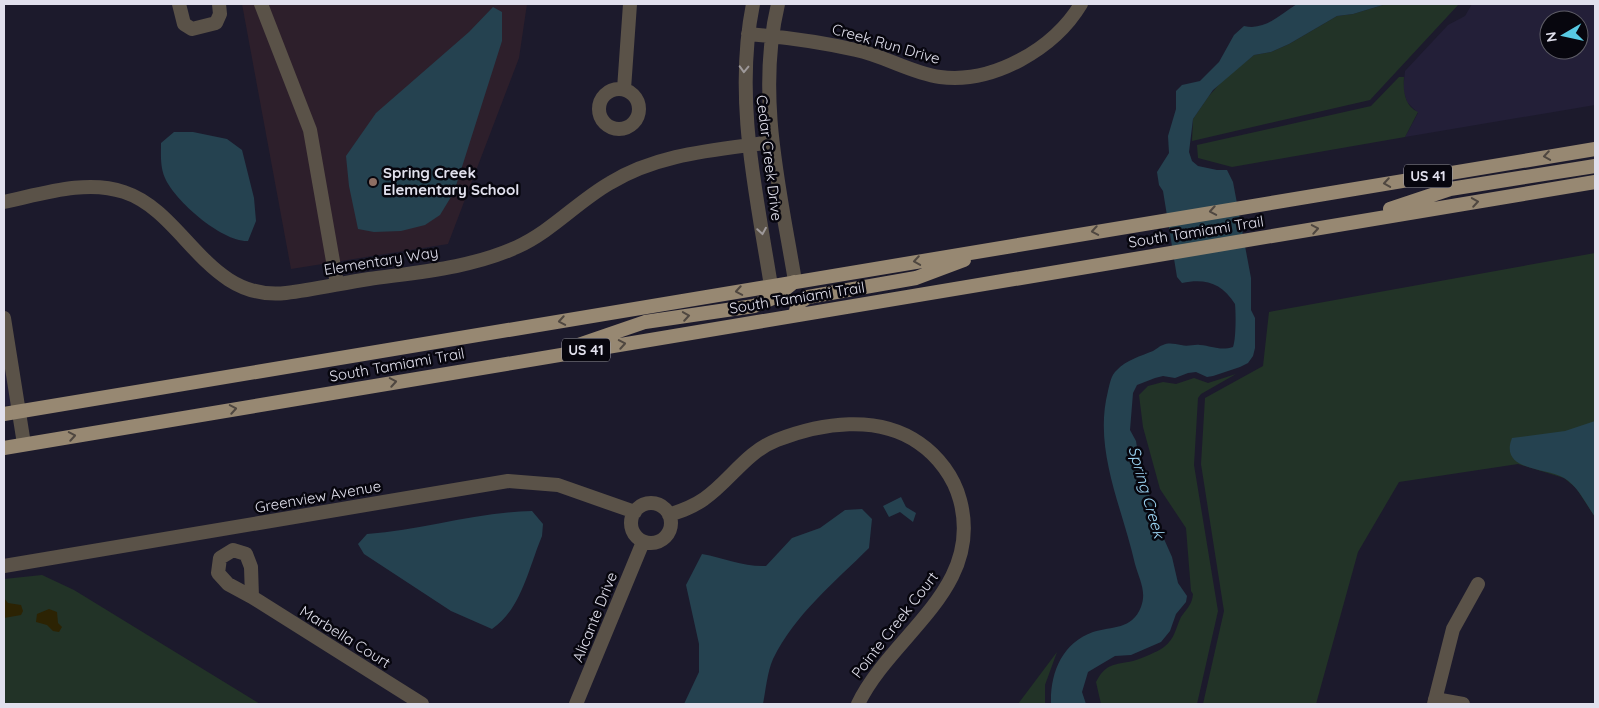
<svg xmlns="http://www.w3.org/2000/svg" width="1599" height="708" viewBox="0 0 1599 708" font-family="Quicksand,sans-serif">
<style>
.built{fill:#231f38;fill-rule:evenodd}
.education{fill:#2d1f2b}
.green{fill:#223327}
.sand{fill:#2c2303}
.water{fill:#254250}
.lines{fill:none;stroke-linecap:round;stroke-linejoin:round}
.minor{stroke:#5a5248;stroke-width:14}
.tertiary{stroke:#5a5248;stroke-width:14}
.primary{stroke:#978872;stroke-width:14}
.oneway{stroke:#9e999a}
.oneway2{stroke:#4f4740}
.education-dot{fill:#8d6e63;stroke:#07060e;stroke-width:2}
.labels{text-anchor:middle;stroke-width:5;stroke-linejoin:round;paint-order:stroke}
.shield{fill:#07060e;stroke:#a09faa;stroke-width:1}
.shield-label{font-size:14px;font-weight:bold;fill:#e1e0ed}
.street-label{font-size:15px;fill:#e1e0ed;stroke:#07060e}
.poi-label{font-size:15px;font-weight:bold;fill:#e1e0ed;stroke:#07060e;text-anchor:start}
.water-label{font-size:16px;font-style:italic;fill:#9dd6f5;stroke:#07060e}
</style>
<rect width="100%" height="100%" fill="#1c1a2c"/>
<!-- built -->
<path class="built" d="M1472 4H1595V105L1405 137 1418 113 1407 102 1403 90 1405 71 1448 25 1465 16ZM1549 20H1579V50H1549Z
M4 361 11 405 4 406Z"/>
<!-- education -->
<path class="education" d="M242 4H527L519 58 448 244 291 269Z"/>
<!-- green -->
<path class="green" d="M1386 4H1459L1370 100 1192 141 1193 119 1208 97 1223 80 1254 55 1271 52 1289 44 1337 16 1353 14Z
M1399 77H1404C1403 90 1404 106 1418 112L1405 137 1232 167 1198 158 1197 145 1371 106Z
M1595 253V517L1576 488 1564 478 1518 464 1399 482 1358 552 1316 704H1203L1224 611 1201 464 1205 398 1263 366 1269 312Z
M1236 374 1201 394 1198 398 1194 465 1218 611 1197 704H1101L1096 682C1106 663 1114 665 1133 661 1143 658 1157 652 1164 647 1175 639 1176 627 1181 617 1187 608 1192 605 1193 594L1191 591 1186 528 1160 489 1143 427 1139 395 1148 386 1163 382 1176 384 1194 378 1208 383Z
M42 575 74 590 260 704H4V579Z
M1057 652 1045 685V704H1018Z"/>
<!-- sand -->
<path class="sand" d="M4 598 8 603 21 605 23 611 21 615 4 618Z
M49 609 57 612 58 623 62 627 59 632 53 631 47 625 36 622 37 614Z"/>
<!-- water -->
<path class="water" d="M1297 4H1386L1353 14 1337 16 1289 44 1271 52 1254 55 1213 90 1193 119 1189 152 1192 161 1198 166 1217 170H1227L1233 182 1251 278V310L1255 318V348L1253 356 1248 363 1240 367 1213 376 1207 377 1196 372 1188 373 1175 378 1163 376 1155 378 1137 385 1133 393 1130 430 1136 441 1143 486 1149 494 1160 530 1172 557 1178 583 1187 596 1186 602 1176 614 1170 631 1161 642 1131 655 1115 656 1088 672 1082 692 1086 704H1051C1050 673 1062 643 1093 632 1112 626 1132 630 1141 607 1147 591 1139 579 1135 564 1122 506 1093 450 1108 391 1110 383 1111 375 1117 370 1126 360 1141 356 1153 351 1157 349 1159 346 1163 345 1169 342 1175 344 1181 345 1188 347 1194 344 1200 345 1212 346 1220 351 1233 347 1236 339 1236 314 1235 304 1222 283 1205 278 1182 283L1177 277 1163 191 1159 185 1157 172 1169 153 1168 136 1176 109V91L1182 85 1200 81 1219 62 1234 35 1244 26C1266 31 1280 14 1297 4Z
M493 7 502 12V41L454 192 440 215 425 225 401 231 374 232 358 229 349 186 346 156 376 113 469 32Z
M174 132H193L227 139 242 150 254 198 256 221 248 241C222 242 175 201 165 178 160 167 161 154 161 143Z
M1595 421V517C1586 504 1578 486 1564 478 1545 467 1499 471 1512 438L1565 431Z
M901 497 906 507 916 513 913 522 900 512 889 517 883 506Z
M862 509 872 519 869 548C835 582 795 614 773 659 767 673 766 689 763 704H684L699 672V644L686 585 702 554C724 558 744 567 766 566L792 538 820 528 845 510Z
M532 511 543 524 542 536C529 567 521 610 492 629L451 611 364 554 358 544 367 534C423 530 476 512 532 511Z"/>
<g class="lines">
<!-- minor -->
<path class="minor" d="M179 4 184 24 192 29 216 23 220 14 219 4
M261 4 310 130 337 284
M753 4C734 98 756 192 771 286
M778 4C756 96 780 190 795 281
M748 34C784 37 821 42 856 50 885 56 911 73 940 77 993 84 1054 49 1081 4
M624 89 630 4
M599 109a20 20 0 1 1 40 0a20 20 0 1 1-40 0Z
M4 202C42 194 86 179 124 192 185 212 207 302 286 293 314 290 342 283 369 279 419 272 471 268 517 247 552 231 577 202 610 183 659 153 717 150 772 142
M631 523a20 20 0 1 1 40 0a20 20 0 1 1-40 0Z
M669 515C681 511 693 507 704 499 730 481 746 452 777 440 821 423 878 414 919 443 938 456 954 477 960 500 984 589 892 634 858 704
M233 550 246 554 251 567 252 597 228 584 218 573 220 558Z
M4 566 508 481 558 485 635 512
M252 597 422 704
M1435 699 1463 704
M576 704 643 542
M1434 704 1453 629 1478 584"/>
<!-- tertiary -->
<path class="tertiary" d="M4 318 24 444"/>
<!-- primary -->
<path class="primary" d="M1390 209 1450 189 1595 166
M795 315 798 303 808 297 916 278 964 260
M578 345 645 322 754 306 775 297 794 282
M4 414 1595 149
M4 448 1595 182"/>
</g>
<!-- one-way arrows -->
<defs><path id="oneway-chevron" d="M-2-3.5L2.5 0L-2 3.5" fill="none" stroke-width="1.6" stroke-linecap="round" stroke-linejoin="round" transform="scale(1.25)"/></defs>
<g class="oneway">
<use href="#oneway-chevron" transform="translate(744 69) rotate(92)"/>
<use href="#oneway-chevron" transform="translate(762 231) rotate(81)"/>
</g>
<g class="oneway2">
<use href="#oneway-chevron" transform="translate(1547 156) rotate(171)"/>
<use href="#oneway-chevron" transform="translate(1387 183) rotate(171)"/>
<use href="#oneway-chevron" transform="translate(1475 202) rotate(-9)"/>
<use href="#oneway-chevron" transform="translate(1213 211) rotate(170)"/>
<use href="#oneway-chevron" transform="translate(1315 229) rotate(-10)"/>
<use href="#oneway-chevron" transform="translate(1095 231) rotate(170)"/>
<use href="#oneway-chevron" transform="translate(917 261) rotate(171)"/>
<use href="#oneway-chevron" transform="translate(739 291) rotate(170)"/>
<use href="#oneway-chevron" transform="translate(686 316) rotate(-9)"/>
<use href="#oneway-chevron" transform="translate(562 321) rotate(170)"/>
<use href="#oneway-chevron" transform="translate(622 344) rotate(-10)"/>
<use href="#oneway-chevron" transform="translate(393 382) rotate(-10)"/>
<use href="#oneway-chevron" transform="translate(233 409) rotate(-10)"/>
<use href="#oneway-chevron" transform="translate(72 436) rotate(-10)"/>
</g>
<!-- markers -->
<circle class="education-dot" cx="373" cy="182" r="5"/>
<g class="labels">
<!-- shield labels -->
<g class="shield">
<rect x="1404" y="164.5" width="48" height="23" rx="4"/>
<rect x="562" y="338.5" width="48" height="23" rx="4"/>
</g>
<g class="shield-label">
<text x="1428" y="181">US 41</text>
<text x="586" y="355">US 41</text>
</g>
<!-- street labels -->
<g class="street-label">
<text transform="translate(886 44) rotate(16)" y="5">Creek Run Drive</text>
<text transform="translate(769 158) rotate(83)" y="5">Cedar Creek Drive</text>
<text transform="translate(1196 232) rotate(-9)" y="5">South Tamiami Trail</text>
<text transform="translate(381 261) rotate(-9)" y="5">Elementary Way</text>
<text transform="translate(797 298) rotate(-9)" y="5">South Tamiami Trail</text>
<text transform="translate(397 365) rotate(-10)" y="5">South Tamiami Trail</text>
<text transform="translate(318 497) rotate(-10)" y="5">Greenview Avenue</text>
<text transform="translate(595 617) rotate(-68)" y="5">Alicante Drive</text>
<text transform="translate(895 625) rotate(-52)" y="5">Pointe Creek Court</text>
<text transform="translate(345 637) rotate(32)" y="5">Marbella Court</text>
</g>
<!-- poi labels -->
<g class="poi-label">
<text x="383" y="178">Spring Creek<tspan x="383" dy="17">Elementary School</tspan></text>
</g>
<!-- water labels -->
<g class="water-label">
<text transform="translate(1147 492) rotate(74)" y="6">Spring Creek</text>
</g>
</g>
<!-- border -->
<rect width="1599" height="708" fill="none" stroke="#e1e0ed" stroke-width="10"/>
<!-- north arrow -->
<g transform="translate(1564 35) rotate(261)"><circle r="24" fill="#07060e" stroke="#5e5d67"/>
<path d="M0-4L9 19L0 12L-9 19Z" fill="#58c9e3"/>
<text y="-8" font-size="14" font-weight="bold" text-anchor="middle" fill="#e1e0ed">N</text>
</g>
</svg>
